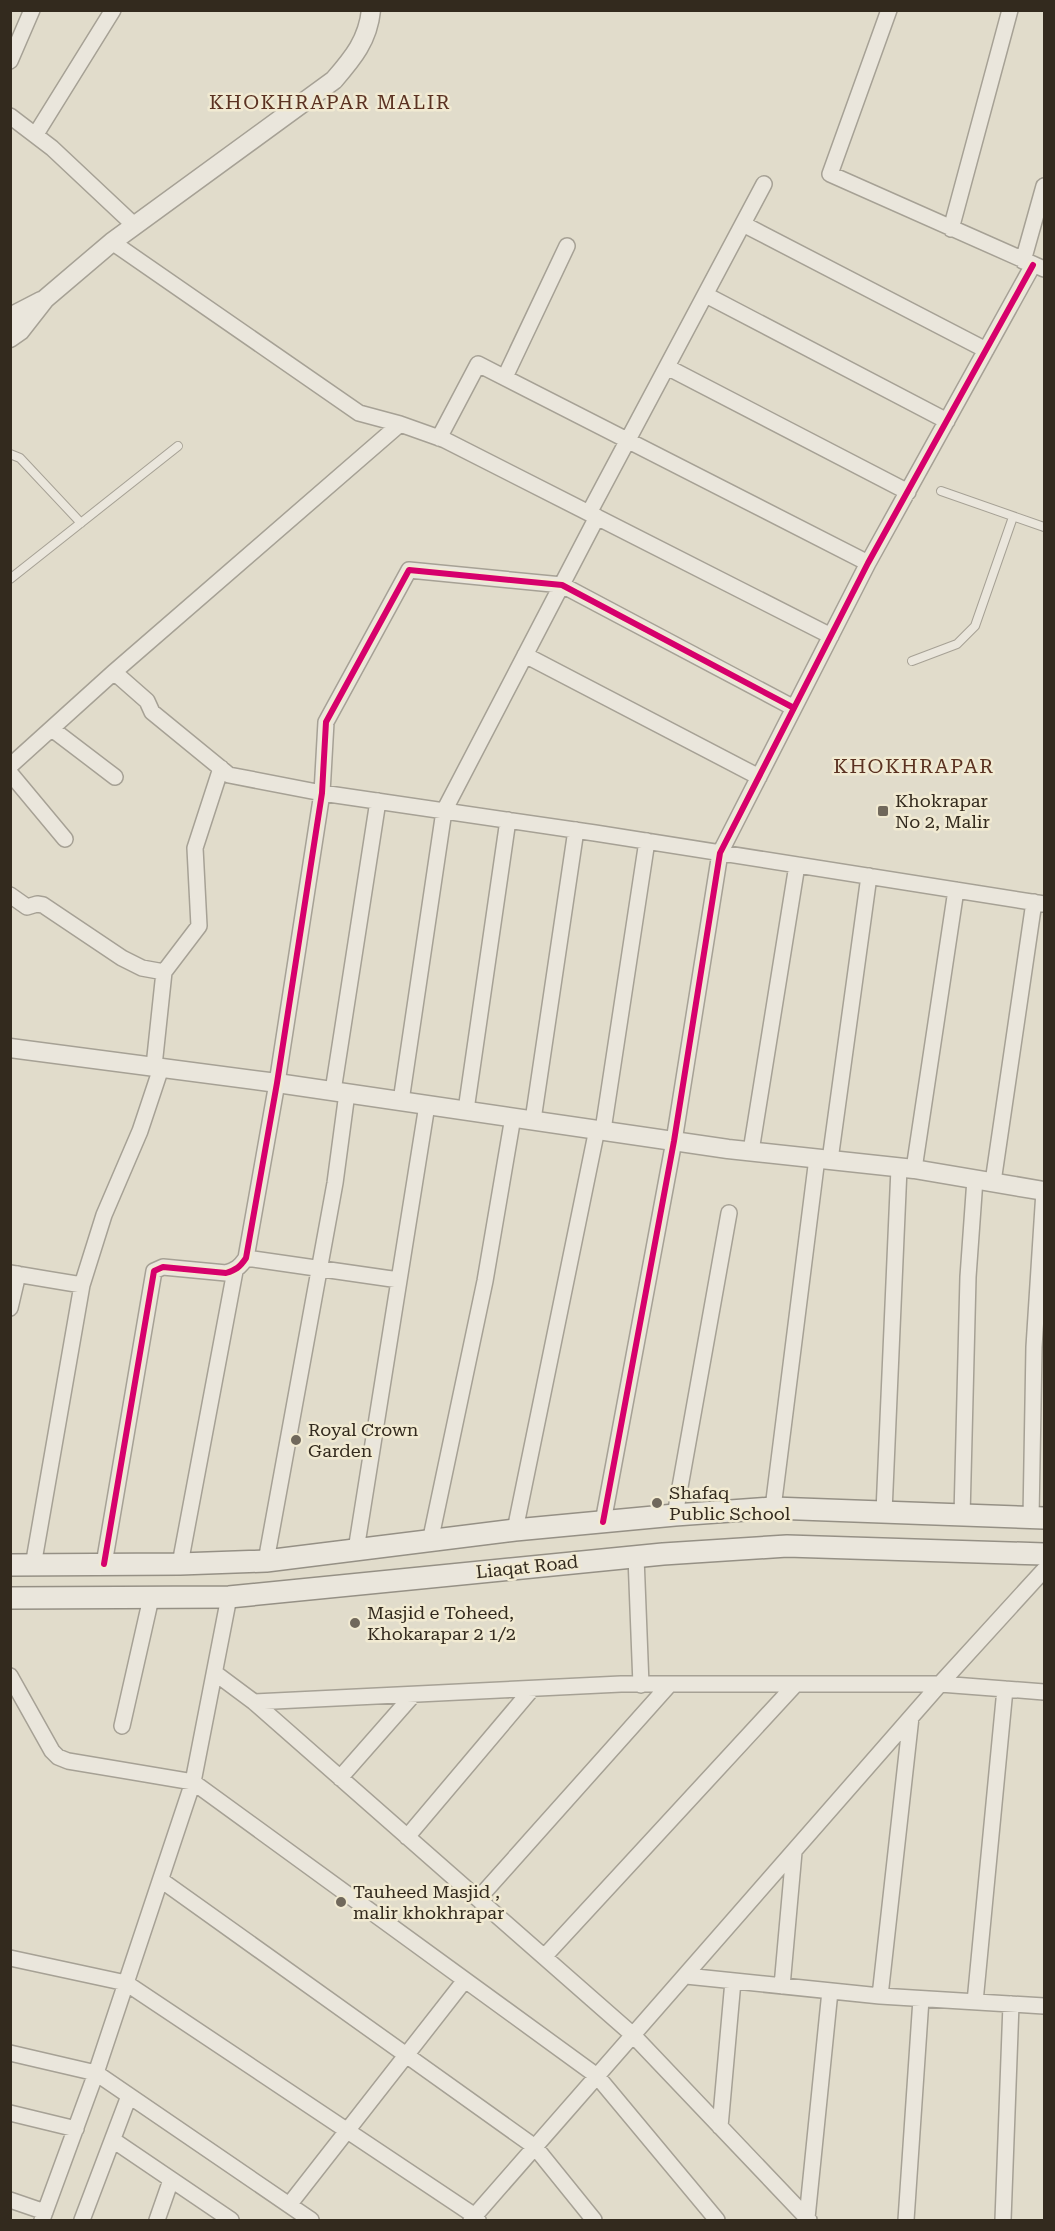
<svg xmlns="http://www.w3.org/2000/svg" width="1055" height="2231" viewBox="0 0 1055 2231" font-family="'Roboto Serif',serif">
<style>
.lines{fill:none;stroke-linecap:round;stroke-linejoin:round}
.service-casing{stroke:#a6a195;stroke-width:10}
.minor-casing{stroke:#a6a195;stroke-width:18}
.tertiary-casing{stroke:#a6a195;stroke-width:21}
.secondary-casing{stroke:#959085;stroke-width:24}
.service{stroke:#eae6dc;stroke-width:8}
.minor{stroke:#eae6dc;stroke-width:15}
.tertiary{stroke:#eae6dc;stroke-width:18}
.secondary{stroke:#eae6dc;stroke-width:21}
.cycleway-casing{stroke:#f1ead2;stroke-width:10}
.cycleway{stroke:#d6006c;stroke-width:6}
.poi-dot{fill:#70685b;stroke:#f1ead2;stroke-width:2}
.labels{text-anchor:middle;stroke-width:5;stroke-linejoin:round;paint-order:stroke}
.poi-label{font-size:18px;fill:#332a1e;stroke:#f1ead2;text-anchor:start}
.street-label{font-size:18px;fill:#332a1e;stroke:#f1ead2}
.neighbourhood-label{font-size:20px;letter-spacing:1.5px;fill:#5b3222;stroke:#f1ead2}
</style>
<rect width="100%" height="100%" fill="#e1dccb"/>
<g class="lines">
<!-- service casing -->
<g class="service-casing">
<path id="service" d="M10 454 20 458 81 523
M941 491 1044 527
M10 579 178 446
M912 661 957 644 975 626 1013 517"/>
</g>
<!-- minor casing -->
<g class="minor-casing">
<path id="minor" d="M889 10 830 174 1044 269
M10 61 32 10
M10 116 52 148 134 225
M36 134 113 10
M743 224 986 350
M951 229 1010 10
M112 242 359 413 400 424 445 440 831 636
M1023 261 1044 186
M706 295 947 421
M667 367 908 492
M505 377 567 246
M439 438 478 364 868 563
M589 513 764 184
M525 655 759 777
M114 672 147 701 152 712 229 775 322 793 595 833 1044 904
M52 729 115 777
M10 766 114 672 400 424
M10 773 65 839
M10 895 27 907 37 904 43 905 122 958 142 968 164 972
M154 1066 164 972 199 926 195 848 221 768
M333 1091 378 801
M401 1101 444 811 597 517
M466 1110 508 820
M533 1120 576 830
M603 1130 647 841
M751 1151 797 865
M830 1160 869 876
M914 1169 956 890
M993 1182 1034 902
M246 1258 399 1280
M10 1273 82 1285
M10 1308 18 1274
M773 1508 817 1158
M884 1512 899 1168
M675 1515 729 1213
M962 1516 968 1277 975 1179
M1031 1518 1034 1347 1044 1191
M603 1522 674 1141 720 853 868 563 1033 265
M515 1530 597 1129
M430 1542 485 1281 513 1117
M356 1550 427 1105
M636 1557 641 1685
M266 1561 335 1183 347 1093
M104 1564 154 1271 163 1267 226 1273C236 1270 240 1267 246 1258L277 1083 322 793 326 722 409 570 562 585 794 708
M180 1564 235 1271
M33 1566 82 1285 104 1215 140 1131 161 1068
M215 1673 254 1702 621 1684H940L1044 1692
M10 1676 52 1751 58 1757 68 1761 193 1782 597 2076 717 2220
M254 1702 633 2035 809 2220
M122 1726 151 1598
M340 1778 413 1695
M407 1837 532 1689
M161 1880 535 2147 594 2220
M478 1899 669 1685
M544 1957 795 1685
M10 1958 126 1983 475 2216 478 2220
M686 1976 880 1996 1044 2006
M782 1986 794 1852
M880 1996 911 1717
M975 2002 1005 1689
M10 2053 96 2073 311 2220
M10 2113 76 2129
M720 2127 733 1981
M113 2140 231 2220
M10 2200 45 2212
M289 2205 465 1980
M807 2218 830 1991
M42 2220 96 2073 193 1782 229 1597
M82 2220 129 2096
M157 2220 171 2180
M471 2220 940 1684 1044 1570
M906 2220 921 1999
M1003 2220 1011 2004"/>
</g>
<!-- tertiary casing -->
<g class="tertiary-casing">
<path id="tertiary" d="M10 317 41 301
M10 338 20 331 45 299 112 242 334 80C353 58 368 40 371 10
M10 1048 277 1083 728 1149 914 1169 1044 1191"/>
</g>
<!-- secondary casing -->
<g class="secondary-casing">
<path id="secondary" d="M10 1565 180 1564 266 1561 515 1530 675 1515 773 1508 1044 1518
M10 1598 229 1597 663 1554 787 1546 1044 1554"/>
</g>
<!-- service -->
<use href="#service" class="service"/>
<!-- minor -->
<use href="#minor" class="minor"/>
<!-- tertiary -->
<use href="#tertiary" class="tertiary"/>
<!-- secondary -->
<use href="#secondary" class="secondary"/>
<!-- cycleway casing -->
<g class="cycleway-casing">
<path id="cycleway" d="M603 1522 674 1141 720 853 868 563 1033 265
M104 1564 154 1271 163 1267 226 1273C236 1270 240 1267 246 1258L277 1083 322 793 326 722 409 570 562 585 794 708"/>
</g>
<!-- cycleway -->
<use href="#cycleway" class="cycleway"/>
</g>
<!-- markers -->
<g class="poi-dot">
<rect x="877" y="805" width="12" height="12" rx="3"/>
<circle cx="296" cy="1440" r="6"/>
<circle cx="657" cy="1503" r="6"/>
<circle cx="355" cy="1623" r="6"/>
<circle cx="341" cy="1902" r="6"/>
</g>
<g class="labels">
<!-- poi labels -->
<g class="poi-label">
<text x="895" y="807">Khokrapar<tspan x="895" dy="21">No 2, Malir</tspan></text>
<text x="308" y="1436">Royal Crown<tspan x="308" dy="21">Garden</tspan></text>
<text x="669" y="1499">Shafaq<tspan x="669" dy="21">Public School</tspan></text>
<text x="367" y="1619">Masjid e Toheed,<tspan x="367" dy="21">Khokarapar 2 1/2</tspan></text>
<text x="353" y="1898">Tauheed Masjid ,<tspan x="353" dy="21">malir khokhrapar</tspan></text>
</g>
<!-- street labels -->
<g class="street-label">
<text transform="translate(527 1567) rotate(-6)" y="6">Liaqat Road</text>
</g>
<!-- neighbourhood labels -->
<g class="neighbourhood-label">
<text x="330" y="109">KHOKHRAPAR MALIR</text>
<text x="914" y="773">KHOKHRAPAR</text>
</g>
</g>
<!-- border -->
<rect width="1055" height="2231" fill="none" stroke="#332a1e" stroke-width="24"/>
</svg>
